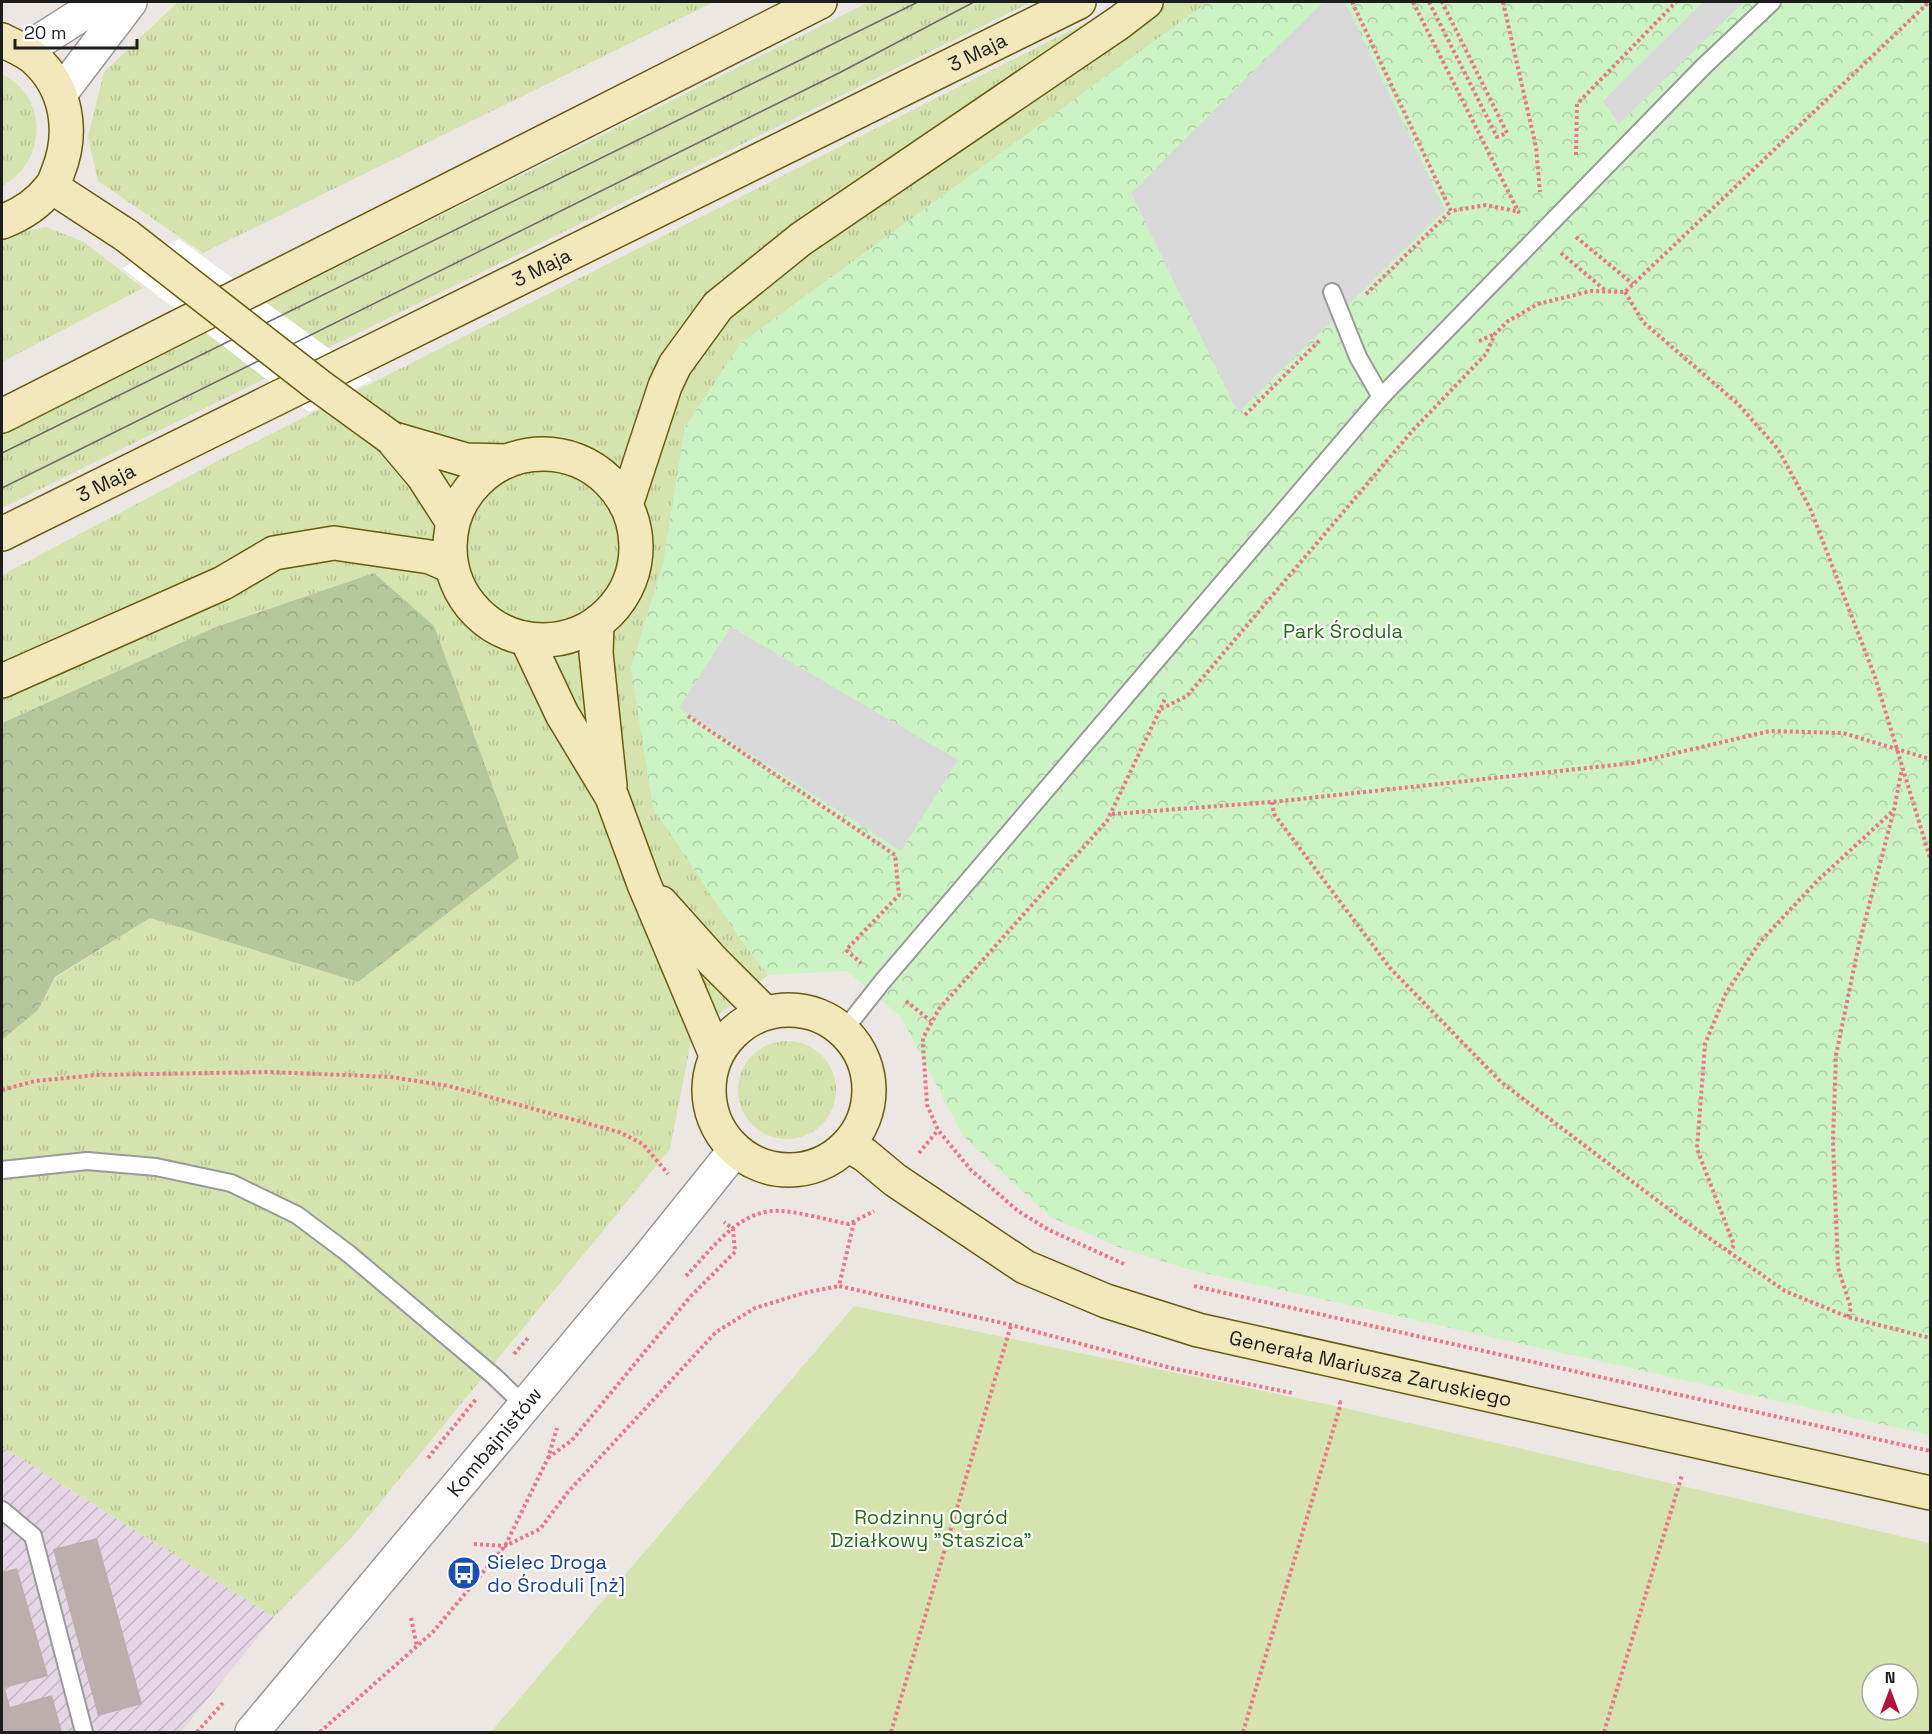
<svg xmlns="http://www.w3.org/2000/svg" width="1932" height="1734" viewBox="0 0 1932 1734" font-family="'Space Grotesk',sans-serif">
<style>
.industrial{fill:url(#industrial-furrows)}
.grass{fill:url(#grass-tufts)}
.forest{fill:url(#forest-crowns)}
.park{fill:url(#park-crowns)}
.garden{fill:#d5e3ae;fill-rule:evenodd}
.parking{fill:#d9d9d9}
.pier{fill:#fff}
.building{fill:#baafad}
.lines{fill:none;stroke-linecap:round;stroke-linejoin:round}
.lane-casing{stroke:#9a9a9a;stroke-width:20}
.street-casing{stroke:#9a9a9a;stroke-width:36}
.secondary-casing{stroke:#685b0f;stroke-width:36}
.path{stroke:#ec7688;stroke-width:4;stroke-dasharray:3 3;stroke-linecap:butt}
.lane{stroke:#fff;stroke-width:16}
.street{stroke:#fff;stroke-width:33}
.secondary{stroke:#f3e8bc;stroke-width:33}
.tram{stroke:#6b6b6b;stroke-width:1.5}
.secondary-bridge-casing{stroke:#685b0f;stroke-width:36;stroke-linecap:butt}
.secondary-bridge{stroke:#f3e8bc;stroke-width:33}
.labels{text-anchor:middle;stroke-width:4.5;stroke-linejoin:round;paint-order:stroke}
.street-label{font-size:20px;fill:#1d1d1d;stroke:#fff}
.park-label{font-size:20px;fill:#257016;stroke:#fff}
.transit-label{font-size:20px;fill:#164399;stroke:#fff;text-anchor:start}
</style>
<defs>
<pattern id="industrial-furrows" width="10" height="10" patternUnits="userSpaceOnUse" patternTransform="scale(1.5)"><rect width="10" height="10" fill="#e4d6e5"/><path d="M-1 1l2-2M0 10L10 0M9 11l2-2" fill="none" stroke="#c3b7c4"/></pattern>
<pattern id="grass-tufts" width="24" height="20" patternUnits="userSpaceOnUse" patternTransform="scale(1.5)"><rect width="24" height="20" fill="#d5e3ae"/><path d="M3 7l-1-3M5 7V3M7 7l1-3M15 17l-1-3M17 17v-4M19 17l1-3" fill="none" stroke="#b6c295"/></pattern>
<pattern id="forest-crowns" width="20" height="18" patternUnits="userSpaceOnUse" patternTransform="scale(1.5)"><rect width="20" height="18" fill="#b4c89c"/><path d="M2 6a3 3 0 1 1 6 0M12 15a3 3 0 1 1 6 0" fill="none" stroke="#9aab86"/></pattern>
<pattern id="park-crowns" width="20" height="18" patternUnits="userSpaceOnUse" patternTransform="scale(1.5)"><rect width="20" height="18" fill="#ccf3c4"/><path d="M2 6a3 3 0 1 1 6 0M12 15a3 3 0 1 1 6 0" fill="none" stroke="#afd0a8"/></pattern>
</defs>
<rect width="100%" height="100%" fill="#ede7e4"/>
<!-- industrial -->
<path class="industrial" d="M2 1447 274 1617 181 1732H2Z"/>
<!-- grass -->
<path class="grass" d="M178 2H714L203 253 98 181 88 137 104 72Z
M869 2H1031L2 508V434Z
M1166 2H1208L740 344 663 564 631 668 738 936 768 975 692 1036 670 1149 351 1538 274 1617 2 1447V1040L38 1010 55 978 150 918 358 982 374 573 216 627 2 723V575L233 453 1087 22Z
M2 74C49 97 47 162 2 186Z
M46 227 84 242 143 288 2 362V236Z
M738 1090a49 49 0 1 1 98 0a49 49 0 1 1-98 0Z"/>
<!-- forest -->
<path class="forest" d="M374 573 434 626 519 858 358 982 150 918 55 977 38 1010 2 1040V723L216 627Z"/>
<!-- park -->
<path class="park" d="M1208 2H1930V1435L1191 1270 1118 1247 1049 1216 963 1136 901 1017 847 971 768 975 738 936 653 808 631 668 663 564 685 427 740 344Z"/>
<!-- garden -->
<path class="garden" d="M854 1306 1340 1407 1930 1543V1732H491ZM1872 1674H1908V1710H1872Z"/>
<!-- parking -->
<path class="parking" d="M1323 2H1345L1445 210 1238 413 1131 193Z
M1703 2H1744L1619 124 1603 101Z
M731 627 958 760 901 851 679 708Z"/>
<!-- pier -->
<path class="pier" d="M179 239 372 380 309 412 122 268Z"/>
<!-- building -->
<path class="building" d="M97 1538 142 1704 98 1716 53 1549Z
M17 1568 48 1676 5 1688 10 1707 52 1695 62 1732H2V1572Z"/>
<g class="lines">
<!-- lane casing -->
<g class="lane-casing">
<path id="lane" d="M1332 292 1358 357 1381 397
M844 1030 882 982 1381 397 1704 66 1772 2
M2 1170 87 1161 156 1167 231 1183 297 1215 349 1254 495 1377 524 1405
M2 1510 33 1536 84 1732"/>
</g>
<!-- street casing -->
<g class="street-casing">
<g id="street">
<path d="M24 51 101 2"/>
<path d="M60 94 130 2"/>
<path id="s1" d="M252 1732 644 1263 735 1150"/>
</g>
</g>
<!-- secondary casing -->
<g class="secondary-casing">
<g id="secondary">
<path d="M2 40C13 46 24 50 34 58 67 87 74 132 58 172 56 177 54 184 50 188 37 205 20 215 2 222"/>
<path d="M52 187 127 236"/>
<path d="M2 416 820 2"/>
<path d="M391 438 466 460 507 461"/>
<path d="M391 438 423 476 452 521"/>
<circle cx="543" cy="547" r="93"/>
<path d="M626 505 665 386 675 365 718 306 801 239 1120 22 1146 2"/>
<path id="s2" d="M2 534 1079 2"/>
<path d="M597 624 596 653 610 786"/>
<path d="M527 640 562 714 612 797 644 884 716 1055"/>
<path d="M2 681 223 583 274 553 334 543 430 557 451 566"/>
<path d="M661 903 713 961 765 1013"/>
<circle cx="789" cy="1090" r="80"/>
<path id="s3" d="M850 1146 865 1155 895 1180 1025 1267 1106 1301 1198 1330 1930 1493"/>
</g>
</g>
<!-- path -->
<path class="path" d="M1352 2 1451 211 1486 205 1520 212
M1413 2 1519 213
M1429 2 1497 137 1507 133 1442 2
M1503 2 1536 147 1540 192
M1576 155 1577 104 1676 2
M1576 237 1633 284
M1561 253 1606 291
M1625 292 1643 322 1738 404 1778 449 1810 508 1875 677 1930 858
M1366 294 1451 211
M1479 341 1495 334
M1245 415 1320 340
M1161 709 1187 696 1413 430 1486 354 1495 334 1508 321 1538 304 1591 291 1625 292 1929 2
M688 716 895 855 899 895 846 950 861 963
M1272 802 1274 814 1390 968 1501 1082 1679 1217 1785 1291 1848 1317 1930 1338
M1112 814 1272 802 1633 763 1770 731 1843 733 1930 759
M906 1001 931 1021
M2 1090 35 1081 96 1075 270 1072 391 1077 449 1086 619 1132 643 1144 668 1174
M919 1153 938 1130
M854 1222 839 1286 1011 1325 1171 1368 1292 1393
M1729 1253 1734 1245 1697 1149 1705 1044 1726 993 1760 942 1817 881 1893 811
M1124 1264 1049 1230 1018 1211 971 1170 938 1130 927 1105 923 1045V1038L939 1009 1107 821 1165 699
M686 1276C710 1251 740 1208 780 1211 802 1212 826 1220 849 1224L874 1211
M1194 1286 1930 1451
M1848 1317 1851 1308 1838 1268 1833 1141 1836 1055 1859 944 1894 810 1902 768
M514 1354 529 1337
M428 1458 477 1398
M548 1458 572 1440 690 1297 735 1252 733 1229 724 1222
M474 1544 505 1546 540 1529 568 1492 716 1332 755 1308 804 1293 839 1286
M411 1618 417 1647
M197 1732 223 1703
M320 1732 433 1632 505 1546 548 1458 557 1428
M891 1732 1011 1325
M1243 1732 1340 1407V1402H1338
M1604 1732 1682 1475"/>
<!-- lane -->
<use href="#lane" class="lane"/>
<!-- street -->
<use href="#street" class="street"/>
<!-- secondary -->
<use href="#secondary" class="secondary"/>
<!-- tram -->
<path class="tram" d="M2 453 918 2
M2 488 839 73 974 2"/>
<!-- secondary-bridge casing -->
<g class="secondary-bridge-casing">
<path id="secondary-bridge" d="M127 236 318 385 391 438"/>
</g>
<!-- secondary-bridge -->
<use href="#secondary-bridge" class="secondary-bridge"/>
</g>
<!-- icons -->
<defs>
<g id="bus-disc" transform="scale(1.725)"><circle r="9.5" fill="#1a4fb4" stroke="#fff"/><path d="M-5-6H5V4H4V6H2V4H-2V6H-4V4H-5ZM-3.5-4V0h7V-4ZM-3.5 1.2v1.5H-2V1.2ZM2 1.2v1.5H3.5V1.2Z" fill="#fff"/></g>
</defs>
<g fill-rule="evenodd">
<use href="#bus-disc" x="464" y="1573"/>
</g>
<g class="labels">
<!-- street labels -->
<g class="street-label">
<text dy="7" stroke="none"><textPath href="#s2" startOffset="1088">3 Maja</textPath></text>
<text dy="7" stroke="none"><textPath href="#s2" startOffset="602">3 Maja</textPath></text>
<text dy="7" stroke="none"><textPath href="#s2" startOffset="116">3 Maja</textPath></text>
<text dy="7" stroke="none"><textPath href="#s3" startOffset="574">Generała Mariusza Zaruskiego</textPath></text>
<text dy="7" stroke="none"><textPath href="#s1" startOffset="378">Kombajnistów</textPath></text>
</g>
<!-- park labels -->
<g class="park-label">
<text x="1343" y="638">Park Środula</text>
<text x="931" y="1524">Rodzinny Ogród<tspan x="931" dy="23">Działkowy "Staszica"</tspan></text>
</g>
<!-- transit labels -->
<g class="transit-label">
<text x="487" y="1569">Sielec Droga<tspan x="487" dy="23">do Środuli [nż]</tspan></text>
</g>
</g>
<!-- border -->
<rect width="1932" height="1734" fill="none" stroke="#1d1d1d" stroke-width="6"/>
<!-- north arrow -->
<g transform="translate(1890 1692)"><circle r="28" fill="#ffffff" stroke="#a5a5a5" stroke-width="1.5"/>
<path d="M0-4.5L10 22L0 15L-10 22Z" fill="#b6133c"/>
<text y="-9" font-size="16" font-weight="bold" text-anchor="middle" fill="#1d1d1d">N</text>
</g>
<!-- scale -->
<path d="M15 39v9h122v-9" fill="none" stroke="#1d1d1d" stroke-width="3"/>
<text x="24" y="39" font-size="18" fill="#1d1d1d" stroke="#ffffff" stroke-width="4.5" paint-order="stroke">20 m</text>
</svg>
